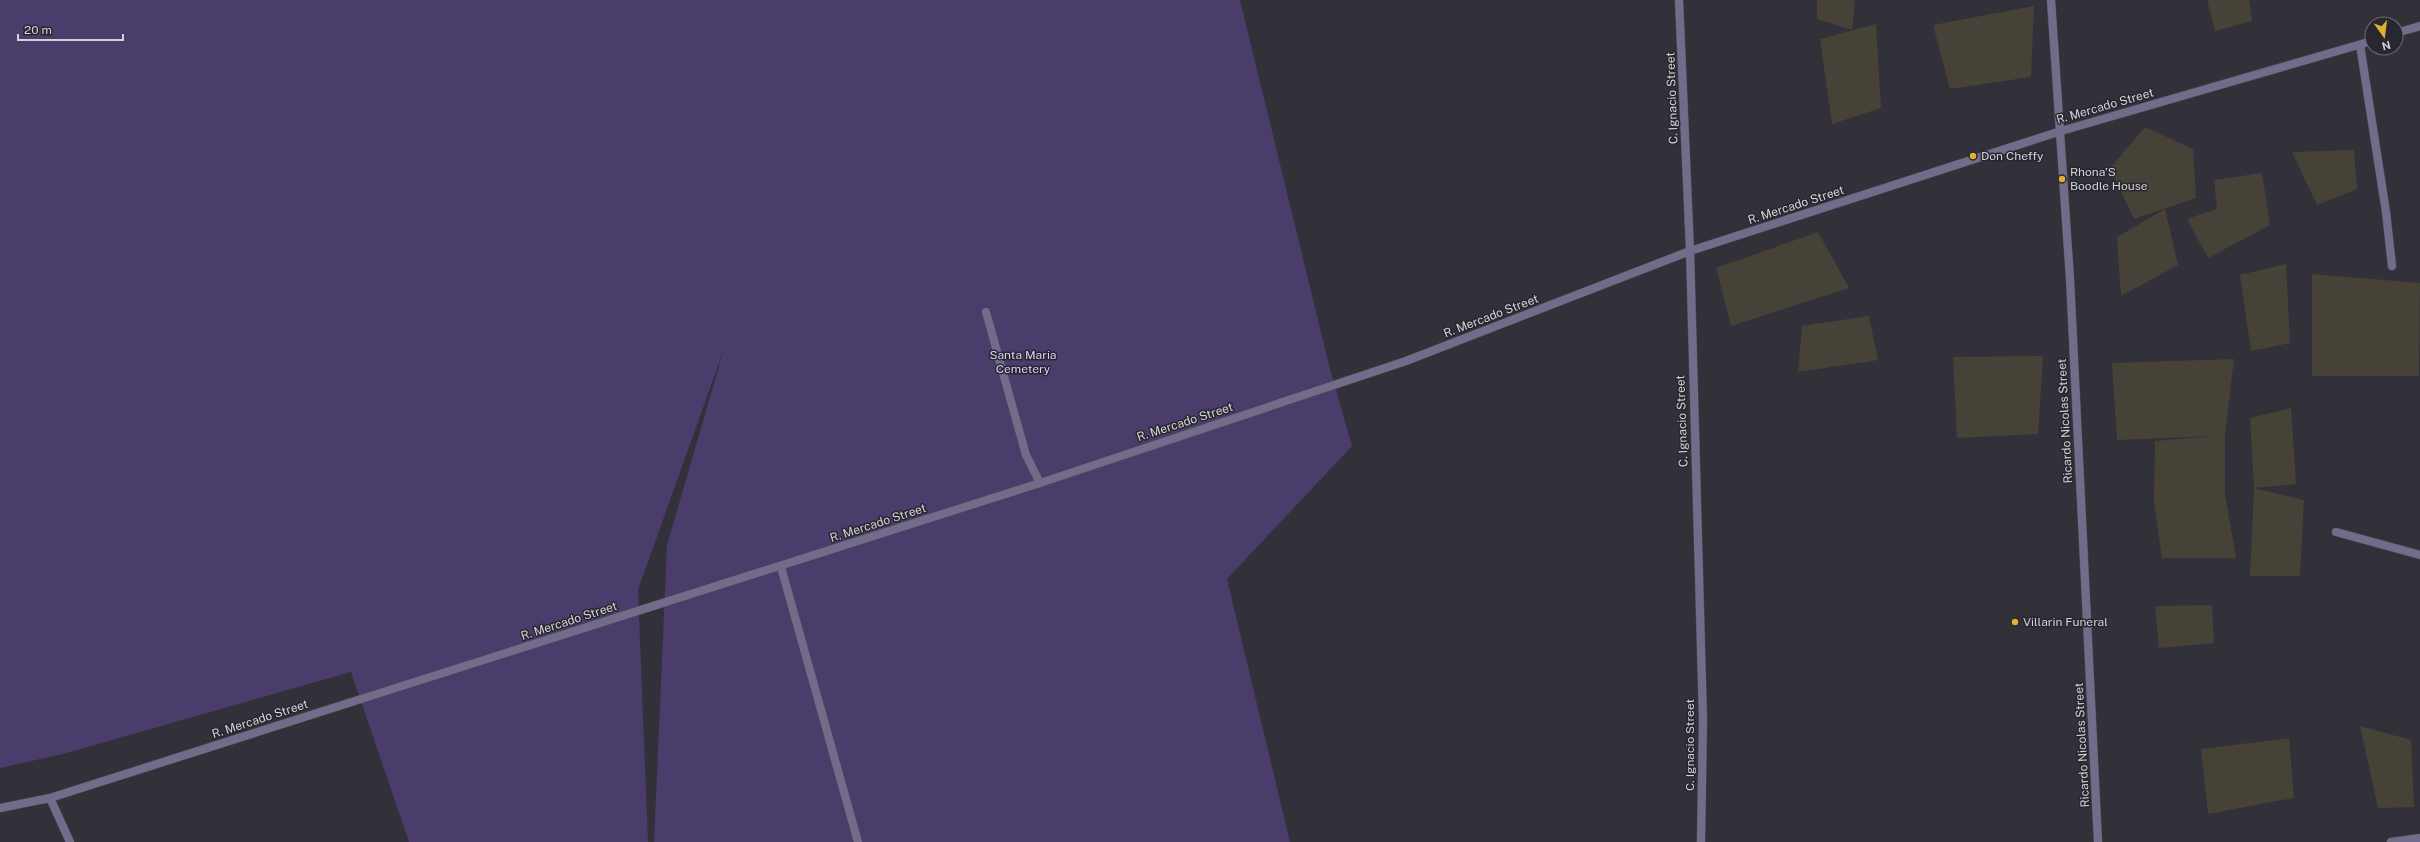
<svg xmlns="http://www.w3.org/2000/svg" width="2420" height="842" viewBox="0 0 2420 842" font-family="'Public Sans',sans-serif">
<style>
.green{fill:#4a3c6b}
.building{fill:#464238}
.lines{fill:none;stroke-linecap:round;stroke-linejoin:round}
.service-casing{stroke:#4f4d56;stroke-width:9}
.minor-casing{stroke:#4f4d56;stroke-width:9}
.tertiary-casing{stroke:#4f4d56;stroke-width:9}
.service{stroke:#736b8a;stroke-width:8}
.minor{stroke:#736b8a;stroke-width:8}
.tertiary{stroke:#736b8a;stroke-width:8}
.poi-dot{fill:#deb133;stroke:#28262f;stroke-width:1.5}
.labels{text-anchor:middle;stroke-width:3;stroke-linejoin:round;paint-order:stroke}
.street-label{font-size:12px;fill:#d3d2d8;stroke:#28262f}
.poi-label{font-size:12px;fill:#d3d2d8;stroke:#28262f;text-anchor:start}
.park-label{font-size:12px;fill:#dbd1f9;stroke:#28262f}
</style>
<rect width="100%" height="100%" fill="#323039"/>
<!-- green -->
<path class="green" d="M0 0H1240L1330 369 1352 446 1227 579 1290 842H654L667 545 724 349 638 590 648 842H409L351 672 63 754 0 768Z"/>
<!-- building -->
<path class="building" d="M1817 0H1855L1852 30 1817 19Z
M2207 0H2249L2252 21 2215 31Z
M2034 6 2031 77 1950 89 1933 25Z
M1876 24 1881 108 1832 124 1820 39Z
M2145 127 2193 149 2196 198 2134 219 2110 168Z
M2354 150 2357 189 2317 205 2292 152Z
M2262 173 2270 225 2208 258 2187 219 2217 209 2214 180Z
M2165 209 2178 265 2121 296 2117 237Z
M1818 232 1849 288 1731 326 1716 268Z
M2286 264 2290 343 2251 351 2240 275Z
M2312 274 2420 283 2419 376H2312Z
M1869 316 1878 360 1798 372 1802 326Z
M2043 356 2038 434 1957 438 1953 357Z
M2234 359 2225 436V494L2236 558H2162L2154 502 2155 441 2214 436 2117 440 2112 363Z
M2291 408 2296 484 2254 488 2304 500 2300 576H2250L2254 488 2250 418Z
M2212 605 2214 643 2159 648 2155 606Z
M2360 726 2411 740 2414 807 2378 808Z
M2289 738 2294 798 2208 814 2201 749Z"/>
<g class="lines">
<!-- service casing -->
<g class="service-casing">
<path id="service" d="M2360 45 2386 212 2392 266
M986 312 1026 455 1040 483
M2336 532 2420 555
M781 567 858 842"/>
</g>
<!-- minor casing -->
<g class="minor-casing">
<path id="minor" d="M2051 0 2070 279 2098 842"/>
</g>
<!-- tertiary casing -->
<g class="tertiary-casing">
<path id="tertiary" d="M1679 0 1690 251 1703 720 1701 842
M2396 33 2420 26
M50 798 70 842
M0 808 50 798 1040 483 1406 361 1690 251 2061 131 2372 41
M2391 842 2420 838"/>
</g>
<!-- service -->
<use href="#service" class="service"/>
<!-- minor -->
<use href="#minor" class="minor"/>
<!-- tertiary -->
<use href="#tertiary" class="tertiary"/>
</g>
<!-- markers -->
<g class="poi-dot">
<circle cx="1973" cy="156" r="4"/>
<circle cx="2062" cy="179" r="4"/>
<circle cx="2015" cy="622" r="4"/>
</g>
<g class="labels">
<!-- street labels -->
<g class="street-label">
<text transform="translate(1672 98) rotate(-92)" y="4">C. Ignacio Street</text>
<text transform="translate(2105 106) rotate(-16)" y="4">R. Mercado Street</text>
<text transform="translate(1796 205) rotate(-18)" y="4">R. Mercado Street</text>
<text transform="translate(1491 316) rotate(-21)" y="4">R. Mercado Street</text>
<text transform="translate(1682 421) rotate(-92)" y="4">C. Ignacio Street</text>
<text transform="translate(2065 421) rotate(-93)" y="4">Ricardo Nicolas Street</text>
<text transform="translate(1185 422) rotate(-18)" y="4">R. Mercado Street</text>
<text transform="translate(878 523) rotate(-18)" y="4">R. Mercado Street</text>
<text transform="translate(569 621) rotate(-18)" y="4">R. Mercado Street</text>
<text transform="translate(260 719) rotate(-18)" y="4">R. Mercado Street</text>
<text transform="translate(1690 745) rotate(-90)" y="4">C. Ignacio Street</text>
<text transform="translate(2082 745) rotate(-93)" y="4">Ricardo Nicolas Street</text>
</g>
<!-- poi labels -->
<g class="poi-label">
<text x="1981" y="160">Don Cheffy</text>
<text x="2070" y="176">Rhona’S<tspan x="2070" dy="14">Boodle House</tspan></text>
<text x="2023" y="626">Villarin Funeral</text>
</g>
<!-- park labels -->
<g class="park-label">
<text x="1023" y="359">Santa Maria<tspan x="1023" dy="14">Cemetery</tspan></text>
</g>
</g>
<!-- north arrow -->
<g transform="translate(2384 36) rotate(166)"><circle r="19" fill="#28262f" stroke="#6c6b73"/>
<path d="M0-3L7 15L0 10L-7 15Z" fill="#deb133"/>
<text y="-6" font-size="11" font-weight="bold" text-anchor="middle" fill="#d3d2d8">N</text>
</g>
<!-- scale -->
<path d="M18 34v6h105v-6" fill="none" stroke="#d3d2d8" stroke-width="2"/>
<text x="24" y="34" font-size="12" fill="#d3d2d8" stroke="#28262f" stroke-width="3" paint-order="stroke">20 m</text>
</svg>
